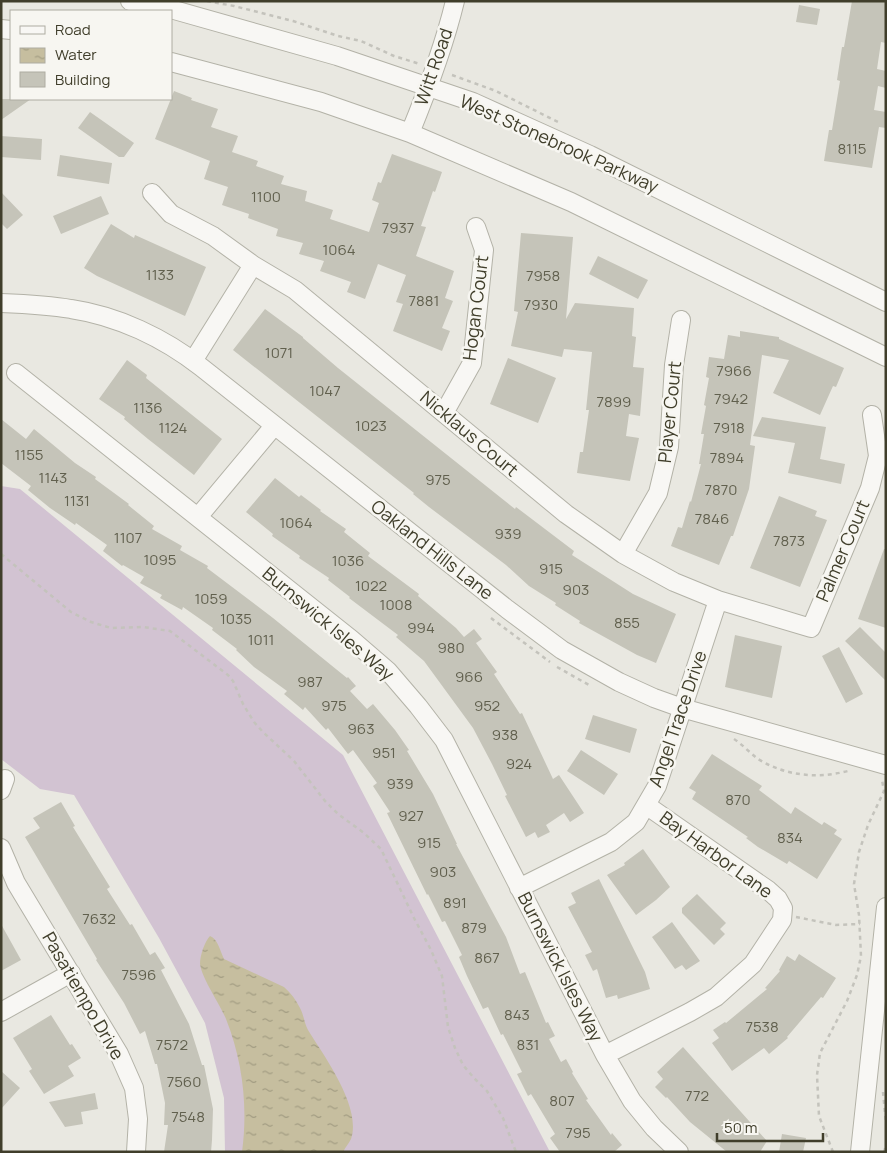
<svg xmlns="http://www.w3.org/2000/svg" width="887" height="1153" viewBox="0 0 887 1153" font-family="Manrope,sans-serif">
<style>
.grass{fill:#d2c3d2}
.water{fill:url(#water-ripples)}
.building{fill:#c5c4b9}
.lines{fill:none;stroke-linecap:round;stroke-linejoin:round}
.minor-casing{stroke:#b3b2a7;stroke-width:20}
.path{stroke:#c4c3bc;stroke-width:2.5;stroke-dasharray:4 4;stroke-linecap:butt}
.minor{stroke:#f8f7f4;stroke-width:18}
.labels{text-anchor:middle;stroke-width:5;stroke-linejoin:round;paint-order:stroke}
.number-label{font-size:15px;fill:#61604e}
.street-label{font-size:18px;fill:#403e2b;stroke:#f7f6f1}
</style>
<defs>
<pattern id="water-ripples" width="26" height="14" patternUnits="userSpaceOnUse" patternTransform="scale(1.25)"><rect width="26" height="14" fill="#c6be9f"/><path d="M2 4q2-2 4 0t4 0M15 11q2-2 4 0t4 0" fill="none" stroke="#a29c82"/></pattern>
</defs>
<rect width="100%" height="100%" fill="#e9e8e1"/>
<!-- grass -->
<path class="grass" d="M1 486 20 489 343 755 550 1152H225L224 1098 205 1023 159 938 74 795 40 789 1 759Z"/>
<!-- water -->
<path class="water" d="M210 936C218 939 220 951 224 959L284 987C291 993 296 1000 300 1008 304 1015 304 1023 308 1030 324 1056 362 1107 351 1139 349 1143 345 1148 343 1152H242C248 1107 243 1062 226 1019 220 1004 202 979 200 964 200 955 205 941 210 936Z"/>
<!-- building -->
<path class="building" d="M852 1H886V43L881 42 877 69 886 71V88L878 86 874 110 886 112V128L879 127 872 168 824 161 829 130H832L840 81 837 80 842 47H844Z
M799 5 820 9 817 25 796 22Z
M174 91 192 98 191 100 218 109 211 127 238 136 232 152 258 161 256 166 284 176 281 184 307 191 305 201 333 210 330 219 369 232 379 203 372 200 378 182 381 183 392 154 442 172 435 192 433 191 421 226 426 227 416 256 454 271 445 298 453 301 442 328 450 331 442 351 393 331 403 304 396 302 406 275 378 264 365 299 347 292 351 282 320 271 324 261 299 254 303 243 276 236 278 229 248 218 249 214 222 205 228 187 204 179 210 161 155 139Z
M1 99H31L1 120Z
M90 112 134 143 124 157H119L78 128Z
M1 136 42 139 41 160 1 157Z
M60 155 112 163 109 184 57 176Z
M1 192 23 215 7 229 1 223Z
M101 196 109 214 61 234 53 216Z
M111 224 134 238 135 235 206 267 185 316 97 276 84 268Z
M521 233 573 237 566 319 575 303 634 308 632 336 636 337 633 367 644 368 640 416 629 414 626 436 639 438 630 481 577 473 580 452H583L589 410H586L592 352 564 349 562 357 511 346 518 312 514 311Z
M598 256 648 280 638 299 589 274Z
M265 309 303 337V338L338 368 515 509 516 507 574 551 572 555 633 594 676 614 656 663 637 655 579 623 580 621 555 605 556 603 529 586 506 565 429 507 413 494 414 493 233 350Z
M740 331 779 337V339L844 368 836 387 833 386 820 415 773 393 789 360 762 355 750 445 755 446 749 489 733 536H731L719 565 671 546 678 527 682 528 690 501 691 502 701 464H699L704 434H701L706 406 704 405 709 378 706 377 709 357 724 359 728 335 740 337Z
M508 358 556 378 538 423 490 404Z
M127 360 147 375 146 378 222 439 194 475 148 439 124 419 125 417 99 399Z
M762 417 826 427 820 459 845 464 841 484 788 473 795 443 753 436Z
M1 419 26 439 34 429 75 463 96 477 95 479 129 504 128 505 154 526 152 529 182 546 180 550 208 566 207 568 273 618 347 678 348 677 356 686 350 691 367 709 373 704 395 730 409 750 407 751 433 794 457 844H456L506 937 520 974 525 972 546 1023 548 1022 555 1036 549 1039 561 1062 566 1059 573 1072 572 1073 588 1099 586 1100 611 1135 612 1133 622 1145 614 1152H560L550 1138 555 1134 531 1094 528 1096 517 1074 522 1072 503 1034 501 1035 488 1007 483 1009 467 976 459 957 462 955 445 921 442 922 428 894 427 895 387 813 390 812 373 786 377 783 353 750 348 754 328 728 326 730 305 707 303 710 284 694 287 691 254 667 236 650 237 649 212 630 213 628 183 607 182 610 160 598 162 595 140 583 144 577 123 565 122 566 103 551 107 545 76 523 75 525 50 508 28 490 31 486 1 463Z
M275 478 299 497 301 495 321 510 320 511 346 529 344 532 370 553 368 556 419 594 418 596 456 628 464 637 474 629 482 639 476 643 497 672 494 674 520 714 522 713 553 779 559 775 584 813 570 822 564 813 546 825 550 832 538 838 535 832 526 837 505 796 507 795 492 764 473 728 424 661 396 637 398 635 349 598 350 597 328 580 329 578 299 558 300 556 272 536 273 534 246 512Z
M779 496 817 511 815 516 827 520 800 587 750 568Z
M884 549H886V628L858 619Z
M860 627 886 653V681L845 641Z
M735 635 782 646 772 698 725 687Z
M839 647 863 694 846 703 822 656Z
M593 715 637 729 630 753 585 739Z
M581 750 618 774 604 795 567 771Z
M712 754 762 786 759 790 791 814 795 807 822 825 824 822 837 830 834 834 842 839 817 879 789 861 787 864 758 847 746 838 748 837 692 799 696 792 689 788Z
M61 802 75 826 73 827 110 887 107 889 130 925 132 924 150 955 155 952 165 968 161 970 189 1024 202 1065H204L213 1109 212 1140 211 1152H164L168 1125H164L165 1103 157 1064H155L145 1031 140 1034 124 1003 96 960 97 959 25 837 40 828 33 818Z
M643 849 670 887 656 900 636 915 607 875 625 865 624 863Z
M599 879 645 972 650 989 618 999 617 995 606 998 597 969 593 971 585 955 592 952 568 907 576 903 571 893Z
M697 894 726 923 720 929 725 934 714 945 682 913V908Z
M672 922 700 961 686 970 682 965 675 969 652 937Z
M1 924 21 960 1 971Z
M799 954 836 978 823 998 821 997 787 1037 788 1038 769 1054 764 1048 732 1071 712 1043 719 1038 713 1030 725 1022 726 1023 767 989 765 988 780 971 779 970 787 956 795 961Z
M51 1015 70 1045 72 1044 81 1058 68 1066 74 1076 44 1094 29 1071 32 1069 13 1038Z
M683 1047 767 1141 760 1152H727L690 1122 667 1097 666 1098 655 1087 663 1079 657 1072Z
M1 1071 20 1088 1 1109Z
M95 1093 98 1109 81 1112 83 1124 65 1127 49 1102Z
M782 1134 806 1138 803 1152H779Z"/>
<g class="lines">
<!-- minor casing -->
<g class="minor-casing">
<path id="minor" d="M130 1 160 6 337 56 473 102 590 155 886 302
M1 29 11 30
M171 62 321 102 410 133 571 202 886 357
M410 133C428 89 444 47 455 1
M152 193 171 214 213 236 253 265 295 290 566 514 623 554 674 582 718 600 811 628 870 488 878 456 872 415
M1 303C25 304 48 305 71 309 118 316 164 338 201 367L507 609 562 650 619 682 654 698 682 708 886 765
M193 361 253 265
M16 373 351 639 388 671 418 706 444 740 605 1055 632 1101 654 1128 679 1152
M444 413 472 363 484 250 476 227
M198 517 274 426
M623 554 658 493 669 447 674 365 681 320
M1 790 5 779
M1 848 16 883 119 1054 134 1088 138 1119 136 1152
M519 888 611 842 636 822 657 786 718 600
M1 1012 71 973
M605 1055 690 1012 716 997 753 964 782 920 783 908 778 899 768 890 646 805
M860 1152 886 907"/>
</g>
<!-- path -->
<path class="path" d="M207 1 234 6 293 21 338 36 361 41 394 56 420 64
M452 75 496 91 558 122
M1 554 71 612 91 622 111 628 143 627 170 631 228 675 233 681 243 704 254 722 263 732 294 761 325 801 338 814 364 833 381 849 414 918 431 950 442 976 448 1027 455 1048 463 1065 474 1078 487 1091 503 1118 516 1152
M491 618 550 662
M557 667 589 685
M734 739C743 745 750 753 758 759 786 776 817 779 848 771
M796 917 836 925 860 924
M883 1092 886 1124
M833 1152 819 1116 817 1075 820 1053 847 1001 857 975 861 956 859 915 854 884 859 852 868 825 884 791 882 780
M884 1152 886 1145"/>
<!-- minor -->
<use href="#minor" class="minor"/>
</g>
<g class="labels">
<!-- number labels -->
<g class="number-label">
<text x="852" y="154">8115</text>
<text x="266" y="202">1100</text>
<text x="398" y="233">7937</text>
<text x="339" y="255">1064</text>
<text x="160" y="280">1133</text>
<text x="543" y="281">7958</text>
<text x="424" y="306">7881</text>
<text x="541" y="310">7930</text>
<text x="279" y="358">1071</text>
<text x="734" y="376">7966</text>
<text x="325" y="396">1047</text>
<text x="731" y="404">7942</text>
<text x="614" y="407">7899</text>
<text x="148" y="413">1136</text>
<text x="371" y="431">1023</text>
<text x="173" y="433">1124</text>
<text x="729" y="433">7918</text>
<text x="29" y="460">1155</text>
<text x="727" y="463">7894</text>
<text x="53" y="483">1143</text>
<text x="438" y="485">975</text>
<text x="721" y="495">7870</text>
<text x="77" y="506">1131</text>
<text x="712" y="524">7846</text>
<text x="296" y="528">1064</text>
<text x="508" y="539">939</text>
<text x="128" y="543">1107</text>
<text x="789" y="546">7873</text>
<text x="160" y="565">1095</text>
<text x="348" y="566">1036</text>
<text x="551" y="574">915</text>
<text x="371" y="591">1022</text>
<text x="576" y="595">903</text>
<text x="211" y="604">1059</text>
<text x="396" y="610">1008</text>
<text x="236" y="624">1035</text>
<text x="627" y="628">855</text>
<text x="421" y="633">994</text>
<text x="261" y="645">1011</text>
<text x="451" y="653">980</text>
<text x="469" y="682">966</text>
<text x="310" y="687">987</text>
<text x="334" y="711">975</text>
<text x="487" y="711">952</text>
<text x="361" y="734">963</text>
<text x="505" y="740">938</text>
<text x="384" y="758">951</text>
<text x="519" y="769">924</text>
<text x="400" y="789">939</text>
<text x="738" y="805">870</text>
<text x="411" y="821">927</text>
<text x="790" y="843">834</text>
<text x="429" y="848">915</text>
<text x="443" y="877">903</text>
<text x="455" y="908">891</text>
<text x="99" y="924">7632</text>
<text x="474" y="933">879</text>
<text x="487" y="963">867</text>
<text x="139" y="980">7596</text>
<text x="517" y="1020">843</text>
<text x="762" y="1032">7538</text>
<text x="172" y="1050">7572</text>
<text x="528" y="1050">831</text>
<text x="184" y="1087">7560</text>
<text x="697" y="1101">772</text>
<text x="562" y="1106">807</text>
<text x="188" y="1122">7548</text>
<text x="578" y="1138">795</text>
</g>
<!-- street labels -->
<g class="street-label">
<text transform="translate(434 67) rotate(-71)" y="6">Witt Road</text>
<text transform="translate(559 144) rotate(24)" y="6">West Stonebrook Parkway</text>
<text transform="translate(476 308) rotate(-83)" y="6">Hogan Court</text>
<text transform="translate(670 412) rotate(-84)" y="6">Player Court</text>
<text transform="translate(469 434) rotate(40)" y="6">Nicklaus Court</text>
<text transform="translate(432 550) rotate(38)" y="6">Oakland Hills Lane</text>
<text transform="translate(843 551) rotate(-67)" y="6">Palmer Court</text>
<text transform="translate(328 624) rotate(40)" y="6">Burnswick Isles Way</text>
<text transform="translate(678 719) rotate(-71)" y="6">Angel Trace Drive</text>
<text transform="translate(716 855) rotate(36)" y="6">Bay Harbor Lane</text>
<text transform="translate(560 967) rotate(63)" y="6">Burnswick Isles Way</text>
<text transform="translate(83 996) rotate(60)" y="6">Pasatiempo Drive</text>
</g>
</g>
<!-- border -->
<rect width="887" height="1153" fill="none" stroke="#403e2b" stroke-width="5"/>
<!-- legend -->
<rect x="10" y="10" width="162" height="90" fill="#f7f6f1" stroke="#aeaca2"/>
<rect x="20" y="26" width="25" height="8" fill="#f8f7f4" stroke="#aeaca2"/>
<text x="55" y="35" font-size="15" fill="#403e2b">Road</text>
<rect x="20" y="48" width="25" height="15" fill="url(#water-ripples)" stroke="#aeaca2"/>
<text x="55" y="60" font-size="15" fill="#403e2b">Water</text>
<rect x="20" y="72" width="25" height="15" fill="#c5c4b9" stroke="#aeaca2"/>
<text x="55" y="85" font-size="15" fill="#403e2b">Building</text>
<!-- scale -->
<path d="M717 1133v8h106v-8" fill="none" stroke="#403e2b" stroke-width="2.5"/>
<text x="724" y="1133" font-size="15" fill="#403e2b" stroke="#f7f6f1" stroke-width="4" paint-order="stroke">50 m</text>
</svg>
